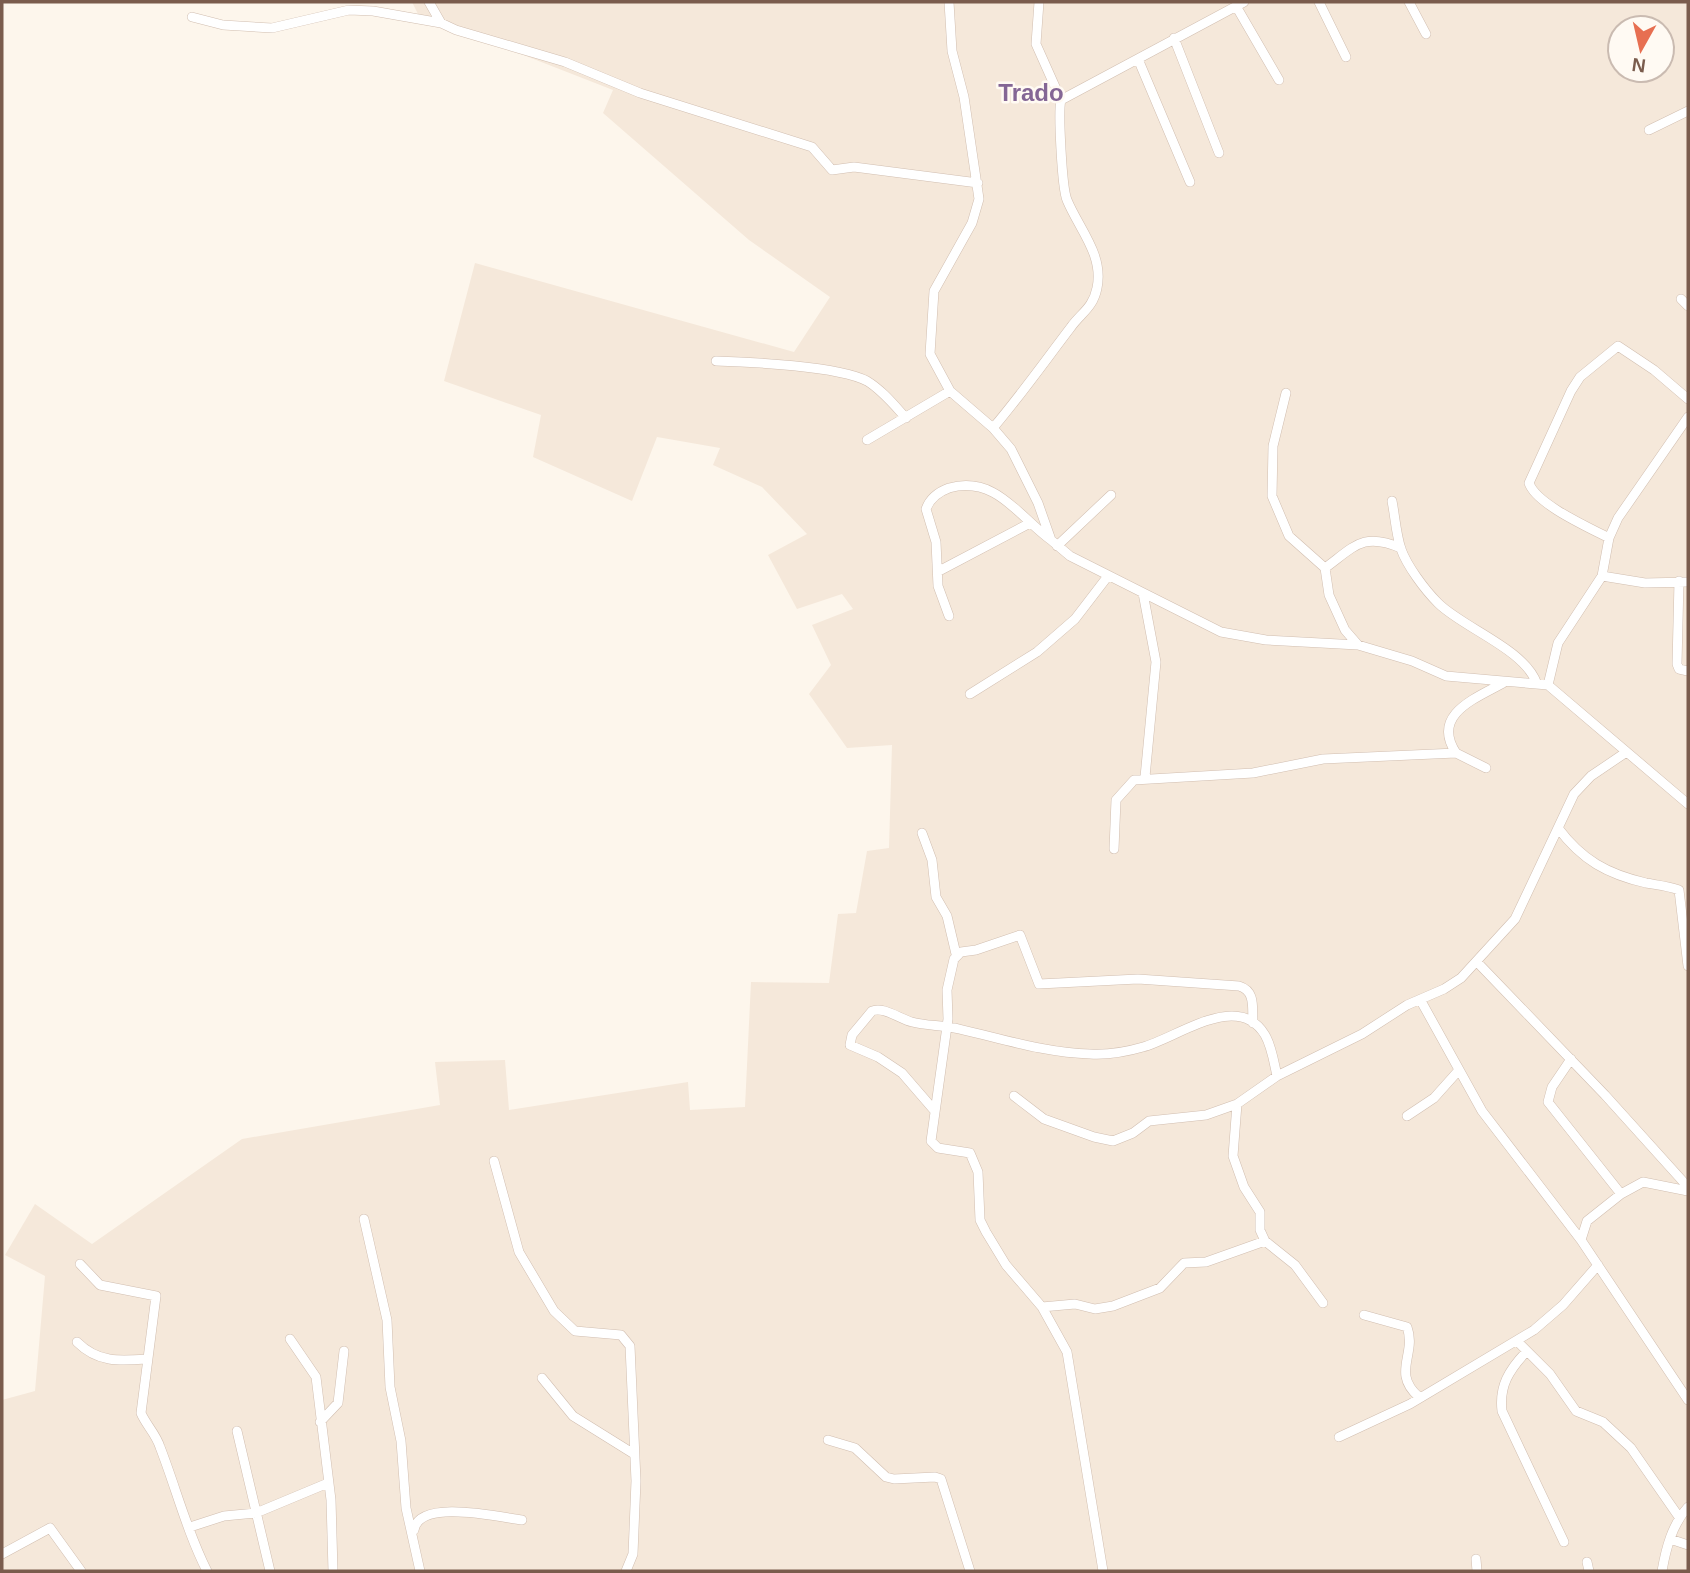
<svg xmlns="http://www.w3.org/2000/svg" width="1690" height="1573" viewBox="0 0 1690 1573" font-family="Helvetica,sans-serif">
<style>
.residential{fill:#f5e8da;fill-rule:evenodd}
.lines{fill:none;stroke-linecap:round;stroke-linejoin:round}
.minor-casing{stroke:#d1beb0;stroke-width:10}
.minor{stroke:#fff;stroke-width:9}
.labels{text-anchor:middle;stroke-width:5;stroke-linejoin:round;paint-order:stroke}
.quarter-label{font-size:24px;font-weight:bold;fill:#846695;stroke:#fffaf3}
</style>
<rect width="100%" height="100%" fill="#fdf6ec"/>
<!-- residential -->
<path class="residential" d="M412 2H1688V1571H2V1400L35 1391 45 1276 5 1255 35 1204 92 1244 242 1139 440 1105 435 1062 505 1060 509 1110 688 1082 690 1110 745 1107 751 982 829 983 838 914 856 913 867 851 889 848 892 745 847 748 809 694 831 665 812 625 853 609 842 594 797 609 768 555 807 534 762 487 713 465 720 448 657 437 632 501 533 457 541 415 444 381 475 263 794 352 830 297 749 240 603 113 613 90 418 14ZM1620 28H1662V70H1620Z"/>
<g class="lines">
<!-- minor casing -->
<g class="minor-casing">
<path id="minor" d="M429 2 441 23 456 30 565 62 640 93 812 147 832 170 854 167 978 183
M949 2 952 51 964 97 979 199 972 223 934 291 930 354 950 391 993 428 1011 449 1038 503 1051 540 1070 556 1221 632 1266 640 1358 645 1412 661 1446 676 1548 685 1688 804
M1319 2 1346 57
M1409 2 1426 34
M1236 6 1279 80
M192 17 223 25 272 28 349 10 373 11 441 23
M1174 38 1219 153
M1138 59 1190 182
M1061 100 1244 2
M1649 130 1688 111
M1681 299 1688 306
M716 361C750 362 838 366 867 381 882 390 894 405 906 418
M1286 393 1273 446 1272 496 1289 536 1325 568 1329 595 1345 630 1358 645
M993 428C1021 395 1045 361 1071 327 1081 313 1093 308 1097 288 1104 255 1079 229 1067 200 1062 188 1058 111 1061 100L1036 44 1039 2
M867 440 950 391
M1392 501C1395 516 1396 534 1401 549 1407 566 1425 590 1438 603 1463 628 1525 649 1537 684
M1609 538C1588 527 1536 504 1529 483L1571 391 1580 377 1618 346 1654 370 1688 399
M1057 546 1111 495
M1325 568C1355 546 1363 532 1401 548
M939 571 1030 523
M1602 576 1645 583 1688 582
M1679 581 1677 664 1679 669 1688 671
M1143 593 1156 662 1145 777
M949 616 938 586 936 542 926 509C930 498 938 492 949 488 996 475 1019 517 1051 540
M1548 685 1558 643 1602 576 1609 538 1618 518 1688 417
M970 694 1037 652 1075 619 1108 576
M1486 768 1456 753C1431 715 1474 699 1503 683
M1558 828C1582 860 1607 874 1646 883 1657 885 1668 886 1679 890L1688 966
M922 833 932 860 936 897 947 916 956 954
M1114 849 1116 800 1134 780 1253 773 1323 759 1456 753
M1477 962 1605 1095 1688 1187
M1421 1001 1482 1111 1581 1240 1688 1400
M1571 1059 1552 1087 1548 1102 1621 1194
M1014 1096 1044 1119 1094 1137 1113 1141 1133 1133 1149 1121 1206 1115 1237 1104 1277 1076 1362 1034 1407 1005 1444 989 1461 978 1515 919 1574 794 1591 776 1625 753
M1237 1104 1233 1156 1244 1187 1260 1212V1230L1265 1241 1295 1265 1323 1303
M934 1110 902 1073 878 1057 850 1045 852 1035 872 1011C883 1006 900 1019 912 1022 927 1026 943 1025 959 1029 1003 1039 1046 1053 1090 1054 1108 1055 1126 1052 1143 1047 1177 1038 1238 990 1265 1035 1272 1047 1274 1063 1277 1076
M1407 1116 1434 1098 1459 1070
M494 1161 519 1252 554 1311 575 1331 621 1335 630 1346 636 1481 633 1554 626 1571
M364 1219 387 1320 390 1387 401 1441 406 1508 420 1571
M1581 1240 1587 1221 1621 1194 1643 1182 1688 1191
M80 1264 100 1285 156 1296 141 1413C146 1425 156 1434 160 1447 176 1488 187 1532 207 1571
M1042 1307 1075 1304 1095 1309 1113 1306 1160 1288 1184 1263 1206 1262 1265 1241
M1364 1315 1407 1327C1417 1354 1391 1373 1419 1397
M290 1339 316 1377 331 1500 333 1571
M1517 1341 1550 1374 1576 1411 1603 1422 1631 1448 1679 1517
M77 1342C98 1363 120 1361 147 1359
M1526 1352C1509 1370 1499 1386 1502 1411L1564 1542
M542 1378 573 1416 634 1454
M320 1422 338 1403 344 1351
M237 1431 270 1571
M1339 1437 1410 1404 1534 1330 1563 1305 1598 1265
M828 1440 855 1448 886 1477 894 1479 935 1477 941 1479 970 1571
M190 1527 224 1516 256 1513 328 1483
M414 1530C419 1498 499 1517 522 1520
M1670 1539 1688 1545
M2 1554 50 1528 81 1571
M1476 1559 1477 1571
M1587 1562 1589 1571
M1103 1571 1067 1352 1042 1307 1006 1265 986 1232 980 1220 978 1172 970 1153 938 1148 931 1141 948 1019 947 990 954 959 961 952 976 950 1020 935 1039 984 1138 979 1239 986C1256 991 1252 1008 1253 1023
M1662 1571C1666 1548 1672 1525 1688 1507"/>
</g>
<!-- minor -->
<use href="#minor" class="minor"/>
</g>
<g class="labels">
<!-- quarter labels -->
<g class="quarter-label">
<text x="1031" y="101">Trado</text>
</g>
</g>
<!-- border -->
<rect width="1690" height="1573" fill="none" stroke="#7a5c4d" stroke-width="7"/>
<!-- north arrow -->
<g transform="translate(1641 49) rotate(188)"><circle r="33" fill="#fffaf3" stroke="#cabbb1" stroke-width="2"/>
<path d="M0-5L12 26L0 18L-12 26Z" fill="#e76f51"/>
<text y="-10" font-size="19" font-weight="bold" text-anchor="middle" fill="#7a5c4d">N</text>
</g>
</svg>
